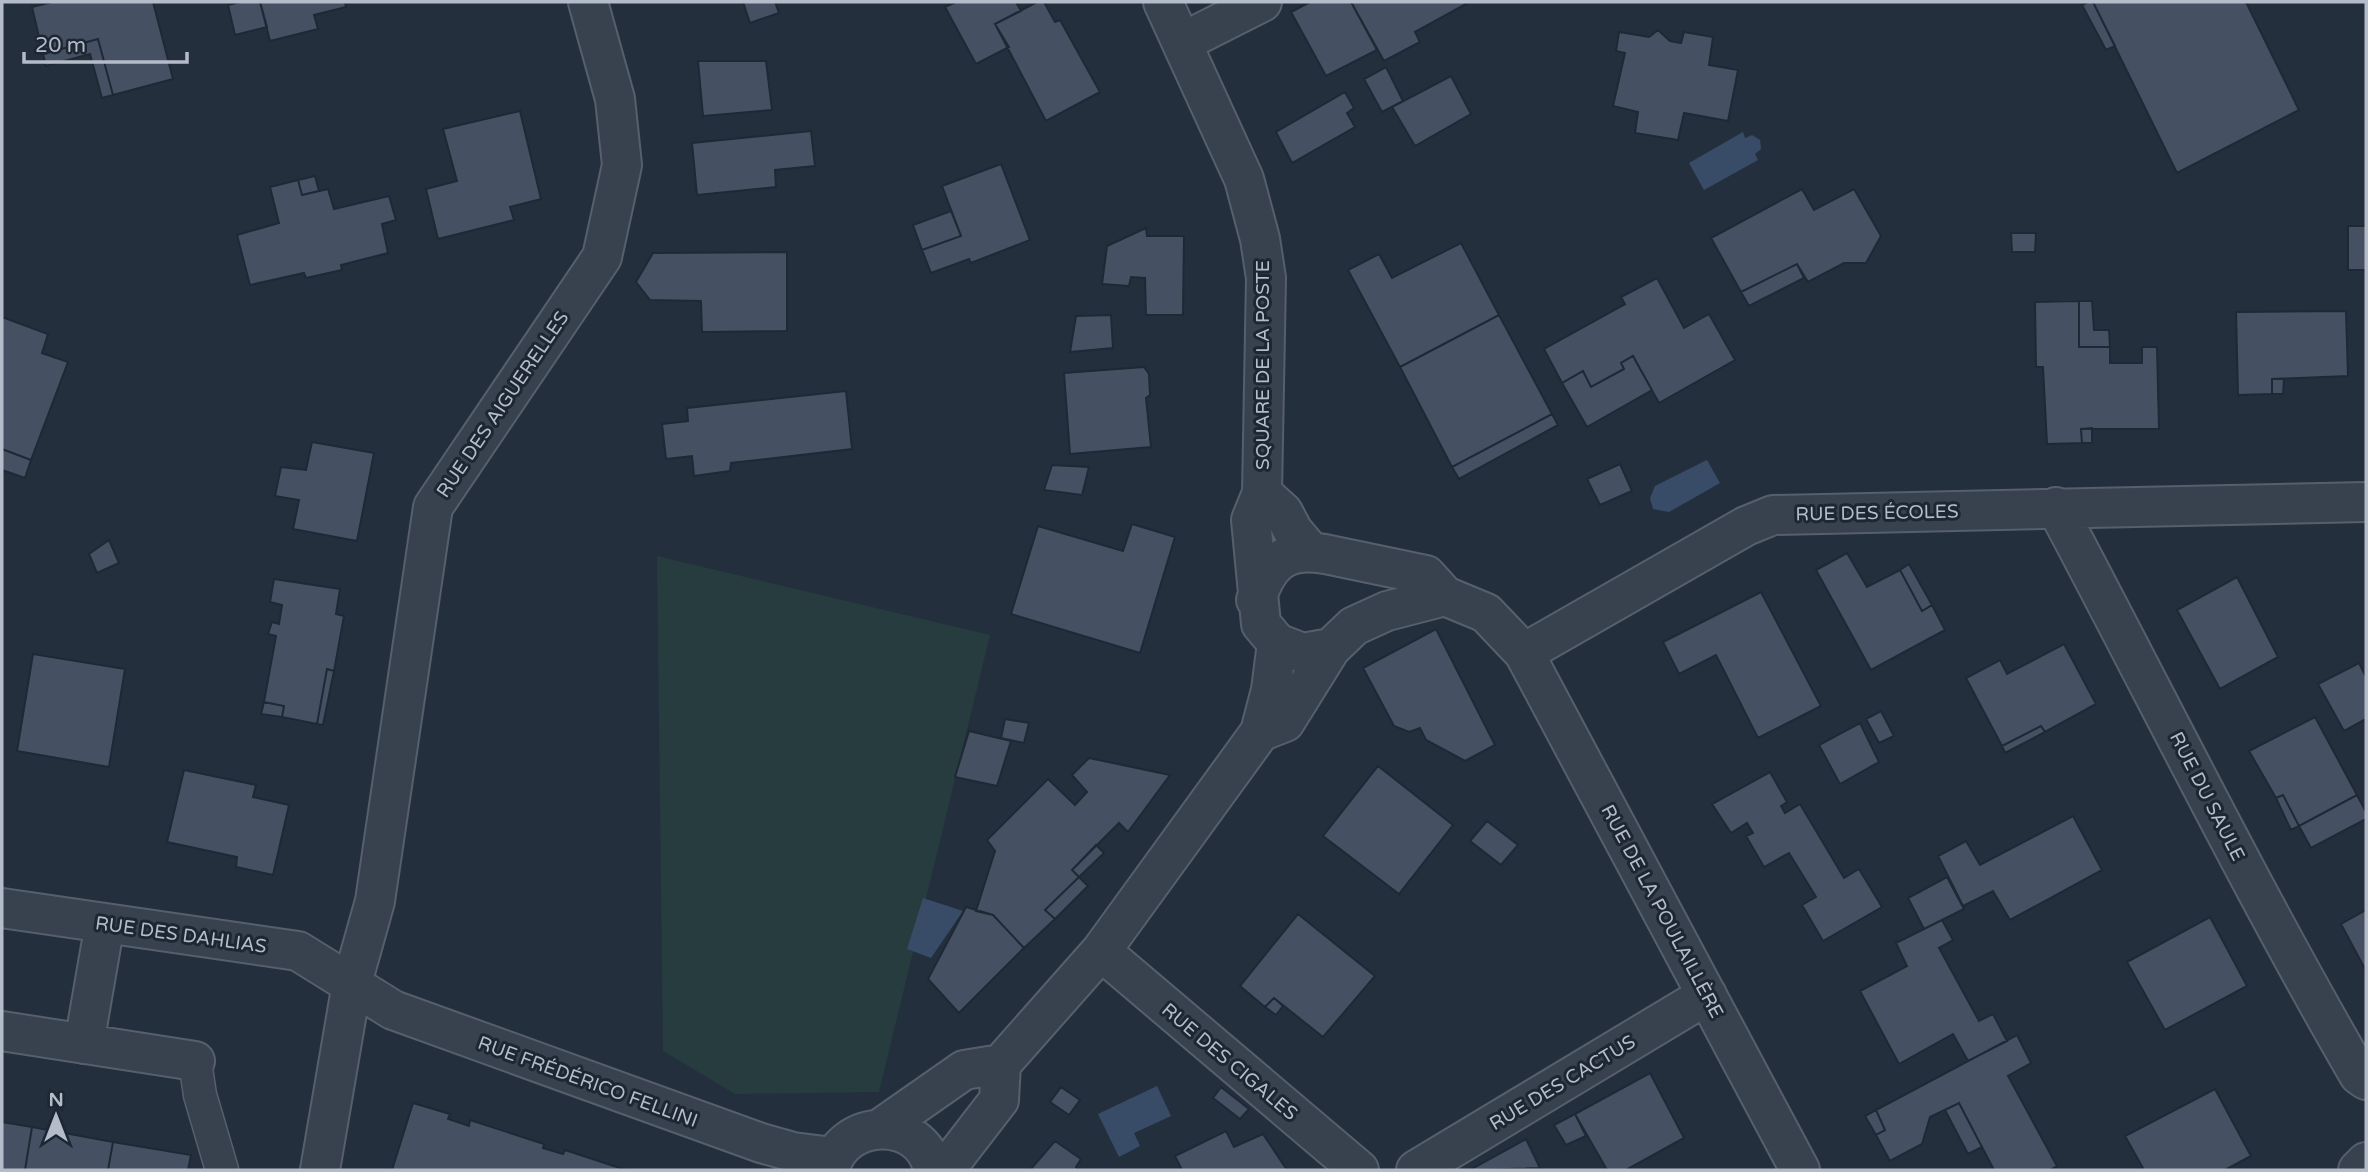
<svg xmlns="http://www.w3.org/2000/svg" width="2368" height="1172" viewBox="0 0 2368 1172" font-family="'Varela Round',sans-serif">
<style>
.green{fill:#263c3f}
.water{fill:#394c67}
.building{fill:#455162;stroke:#1f2835;stroke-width:2}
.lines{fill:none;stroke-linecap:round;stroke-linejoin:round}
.service-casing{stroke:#565f6c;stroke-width:35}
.minor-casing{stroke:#565f6c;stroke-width:42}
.service{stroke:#38414e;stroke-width:32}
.minor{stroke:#38414e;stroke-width:38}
.labels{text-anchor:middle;stroke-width:6;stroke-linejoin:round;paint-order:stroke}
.street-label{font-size:19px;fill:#b4bcc9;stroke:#1d2633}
</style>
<rect width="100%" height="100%" fill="#242f3e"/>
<!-- green -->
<path class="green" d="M657 556 990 635 879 1092 735 1094 663 1051Z"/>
<!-- water -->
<path class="water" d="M1743 132 1745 138 1752 135 1760 140 1761 149 1755 154 1758 160 1704 190 1689 163Z
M1707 460 1720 483 1669 512 1653 509 1650 498 1655 486Z
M923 898 963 911 931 958 907 949Z
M1157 1086 1171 1116 1134 1133 1140 1146 1119 1157 1098 1114Z"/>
<!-- building -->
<path class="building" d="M52 2H153L173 79 113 95 98 39 43 54 32 7Z
M240 2H260L267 27 235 35 228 5Z
M260 2H345L346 7 314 15 318 29 270 41Z
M743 2H775L779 13 750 23Z
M956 2H1016L1021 11 995 24 1009 47 976 64 945 7Z
M1037 2H1044L1055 22 1060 20 1100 92 1046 121 995 24Z
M1310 2H1351L1377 50 1326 76 1291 12Z
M1351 2H1465L1466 4 1415 32 1420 42 1384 61Z
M2088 2H2093L2115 46 2106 50 2082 5Z
M2093 2H2246L2299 110 2177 173Z
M1658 30 1670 41 1681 43 1684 32 1713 37 1709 65 1738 70 1728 121 1684 113 1678 140 1635 133 1638 112 1613 106 1625 53 1616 51 1619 32 1649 37Z
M98 39 113 95 102 98 90 54 46 66 43 54Z
M698 61H766L772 110 703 116Z
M1386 67 1403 101 1382 112 1364 79Z
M1451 76 1471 114 1415 146 1392 107Z
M1345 92 1354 108 1347 113 1355 127 1292 163 1276 132Z
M520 111 541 199 510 207 514 220 438 239 426 189 457 181 443 129Z
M811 131 815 166 775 170 776 187 697 195 692 143Z
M1001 164 1030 240 971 263 969 259 931 273 922 250 961 236 942 186Z
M315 176 319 191 302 195 298 180Z
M298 180 302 195 328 189 334 209 389 196 396 220 382 224 388 253 341 265 342 270 306 278 304 273 250 285 237 235 279 223 270 187Z
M1802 189 1814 210 1854 189 1881 236 1866 263H1844L1808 282 1797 264 1741 292 1711 238Z
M951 211 961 236 922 250 913 225Z
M2348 226H2366V270H2348Z
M1146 228 1147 236H1184L1183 315H1146L1145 278 1131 277 1129 286 1102 284 1107 246Z
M2011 233H2036L2035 252H2012Z
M1461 243 1499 315 1400 367 1348 270 1379 254 1392 278Z
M787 252V331L702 332 701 301 650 300 636 282 653 253Z
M1797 264 1804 278 1749 306 1741 292Z
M1657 278 1684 328 1709 314 1735 360 1659 403 1633 356 1621 363 1624 369 1591 387 1583 371 1562 383 1544 349 1625 304 1621 297Z
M2079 301V347H2110V363H2142V347H2157L2159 429H2081L2082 443 2047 444 2043 367H2036L2035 302Z
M2079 301H2092L2094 330H2109L2110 347H2079Z
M2346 311 2348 376 2272 379V394L2238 395 2236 312Z
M1111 315 1113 348 1070 352 1076 316Z
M1499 315 1552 414 1452 467 1400 367Z
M2 317 48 334 42 353 68 362 31 460 2 449Z
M1633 356 1652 390 1587 427 1562 383 1583 371 1591 387 1624 369 1621 363Z
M1144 367 1149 374 1150 395 1146 398 1151 447 1070 454 1064 373Z
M2272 379H2284L2283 394H2272Z
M846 391 852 449 731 463 730 471 694 476 692 456 666 459 662 424 688 421 687 408Z
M1552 414 1558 425 1459 479 1452 467Z
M2092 428V443H2082L2081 429Z
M312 442 374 453 357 541 293 529 299 500 275 496 281 467 306 470Z
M2 449 31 460 25 478 2 470Z
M1620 464 1632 491 1600 505 1587 479Z
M1052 465 1089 467 1082 495 1044 490Z
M1132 524 1175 537 1140 653 1011 614 1038 526 1123 551Z
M109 540 119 563 97 573 89 554Z
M1847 553 1867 587 1900 570 1922 611 1932 605 1945 630 1871 670 1816 570Z
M1909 564 1932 605 1922 611 1900 570Z
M2237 577 2278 657 2220 689 2177 610Z
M274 579 340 589 336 614 344 616 334 671 327 669 317 724 282 717 284 706 264 702 276 636 268 634 272 622 279 624 282 605 270 602Z
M1761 592 1821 706 1758 738 1716 655 1679 674 1663 642Z
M1436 629 1495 745 1465 761 1426 740 1420 728 1409 732 1394 726 1363 668Z
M2064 644 2096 704 2045 732 2041 726 2002 746 1966 678 2000 660 2007 674Z
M33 654 125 669 109 767 17 751Z
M2359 663 2366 677V719L2344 731 2318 684Z
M327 669 334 671 323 725 317 724Z
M264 702 284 706 282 717 261 714Z
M1881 711 1894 736 1879 743 1866 719Z
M2315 717 2357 795 2299 826 2283 795 2276 798 2249 751Z
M1005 719 1029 723 1024 743 1001 738Z
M1860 723 1879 762 1840 784 1819 745Z
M2041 726 2045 732 2005 753 2002 746Z
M969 731 1011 741 997 786 955 777Z
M1089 758 1170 775 1128 832 1119 823 1072 870 1079 877 1045 910 1055 919 1024 948 993 915 976 911 995 851 987 840 1048 779 1075 805 1087 792 1072 775Z
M1378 766 1453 825 1399 894 1323 836Z
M184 770 256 785 253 797 289 805 273 875 236 867 237 857 167 842Z
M1770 772 1787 802 1781 806 1785 813 1800 804 1844 878 1859 869 1882 907 1823 941 1802 905 1816 897 1789 853 1764 867 1746 836 1753 833 1747 823 1731 833 1712 804Z
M2283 795 2299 826 2291 830 2276 798Z
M2357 795 2366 812V819L2311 848 2299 826Z
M2073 816 2102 870 2010 920 1993 891 1963 906 1938 856 1966 841 1980 865Z
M1487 821 1518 845 1501 865 1470 841Z
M1096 845 1104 853 1079 877 1072 870Z
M1079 877 1088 886 1055 919 1045 910Z
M1947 877 1964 909 1924 929 1908 898Z
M966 907 993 915 1024 948 959 1013 928 979Z
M2366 910V971L2341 924Z
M1298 914 1375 976 1323 1037 1274 998 1265 1007 1240 986Z
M2210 917 2247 986 2165 1030 2127 962Z
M1942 920 1953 940 1939 948 1979 1021 1993 1014 2007 1041 1968 1061 1953 1034 1899 1064 1860 991 1907 966 1896 943Z
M1274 998 1283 1006 1276 1015 1265 1007Z
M2017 1035 2031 1063 2008 1076 2057 1166 2050 1170H1994L1959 1103 1930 1117 1922 1144 1890 1161 1876 1135 1885 1130 1876 1110Z
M1650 1073 1684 1138 1626 1170H1607L1575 1114Z
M1061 1087 1080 1100 1069 1115 1050 1102Z
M1221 1087 1249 1109 1240 1119 1213 1098Z
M2215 1089 2251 1156 2225 1170H2144L2125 1136Z
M413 1103 450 1114 448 1119 469 1126 470 1120 544 1144 543 1148 563 1154 565 1150 626 1170H392Z
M1959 1103 1982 1147 1968 1154 1945 1110Z
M1876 1110 1885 1130 1876 1135 1865 1116Z
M1575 1114 1586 1136 1566 1145 1554 1125Z
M2 1122 32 1127 25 1170H2Z
M32 1127 113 1142 108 1170H25Z
M1226 1131 1234 1147 1263 1134 1287 1170H1182L1175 1156Z
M1526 1139 1540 1168 1470 1170Z
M1055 1141 1081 1159 1076 1167 1079 1170H1030Z
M113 1142 191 1155 188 1170H108Z"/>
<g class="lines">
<!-- service casing -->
<g class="service-casing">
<path id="service" d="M195 1061 200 1095 222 1170"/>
</g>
<!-- minor casing -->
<g class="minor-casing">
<path id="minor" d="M1163 2 1244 179 1260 239 1266 278 1262 493 1251 520 1261 624 1277 643 1303 653 1331 648
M1183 42 1262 2
M1262 493 1283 512 1293 531 1310 551
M2056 507C2157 697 2251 889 2359 1075L2366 1080
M1256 600C1268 563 1285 547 1325 554L1426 575 1445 596 1486 613 1524 653 1800 1170
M1524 653 1746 526 1773 515 2366 502
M1260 732 1285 722 1331 648 1354 626 1387 611 1445 596
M2 908 298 951 393 1010 761 1143 793 1152 833 1157
M1101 951 1359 1170
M2 1031 195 1061
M84 1044 105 923
M881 1128 964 1070 1001 1064
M320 1170 352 983 375 901 433 507 602 257 622 165 615 99 588 2
M830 1170C841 1117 923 1115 933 1170
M945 1170 999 1100 1001 1064 1101 951 1260 732 1271 690 1277 643
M1416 1170 1707 995
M2358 1170 2366 1162"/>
</g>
<!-- service -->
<use href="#service" class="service"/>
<!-- minor -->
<use href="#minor" class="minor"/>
</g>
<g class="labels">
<!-- street labels -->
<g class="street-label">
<text transform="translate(1262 365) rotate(-90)" y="7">SQUARE DE LA POSTE</text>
<text transform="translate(502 404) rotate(-56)" y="7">RUE DES AIGUERELLES</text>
<text transform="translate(1877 512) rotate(-1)" y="7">RUE DES ÉCOLES</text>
<text transform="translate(2208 796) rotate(63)" y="7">RUE DU SAULE</text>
<text transform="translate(1663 911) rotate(62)" y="7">RUE DE LA POULAILLÈRE</text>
<text transform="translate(181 934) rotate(8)" y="7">RUE DES DAHLIAS</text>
<text transform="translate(1230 1061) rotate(40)" y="7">RUE DES CIGALES</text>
<text transform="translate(588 1081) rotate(20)" y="7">RUE FRÉDÉRICO FELLINI</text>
<text transform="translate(1562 1082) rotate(-31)" y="7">RUE DES CACTUS</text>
</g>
</g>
<!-- border -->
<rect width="2368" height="1172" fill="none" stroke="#b4bcc9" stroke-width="7"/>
<!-- north arrow -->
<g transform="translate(56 1116)" stroke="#1d2633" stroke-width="5" paint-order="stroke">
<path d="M0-5L12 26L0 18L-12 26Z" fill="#b4bcc9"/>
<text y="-10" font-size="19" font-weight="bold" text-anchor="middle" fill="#b4bcc9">N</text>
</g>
<!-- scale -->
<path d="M24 52v10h163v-10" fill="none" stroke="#b4bcc9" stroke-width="3.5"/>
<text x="35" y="52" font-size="21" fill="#b4bcc9" stroke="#1d2633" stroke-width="5" paint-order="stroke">20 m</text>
</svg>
